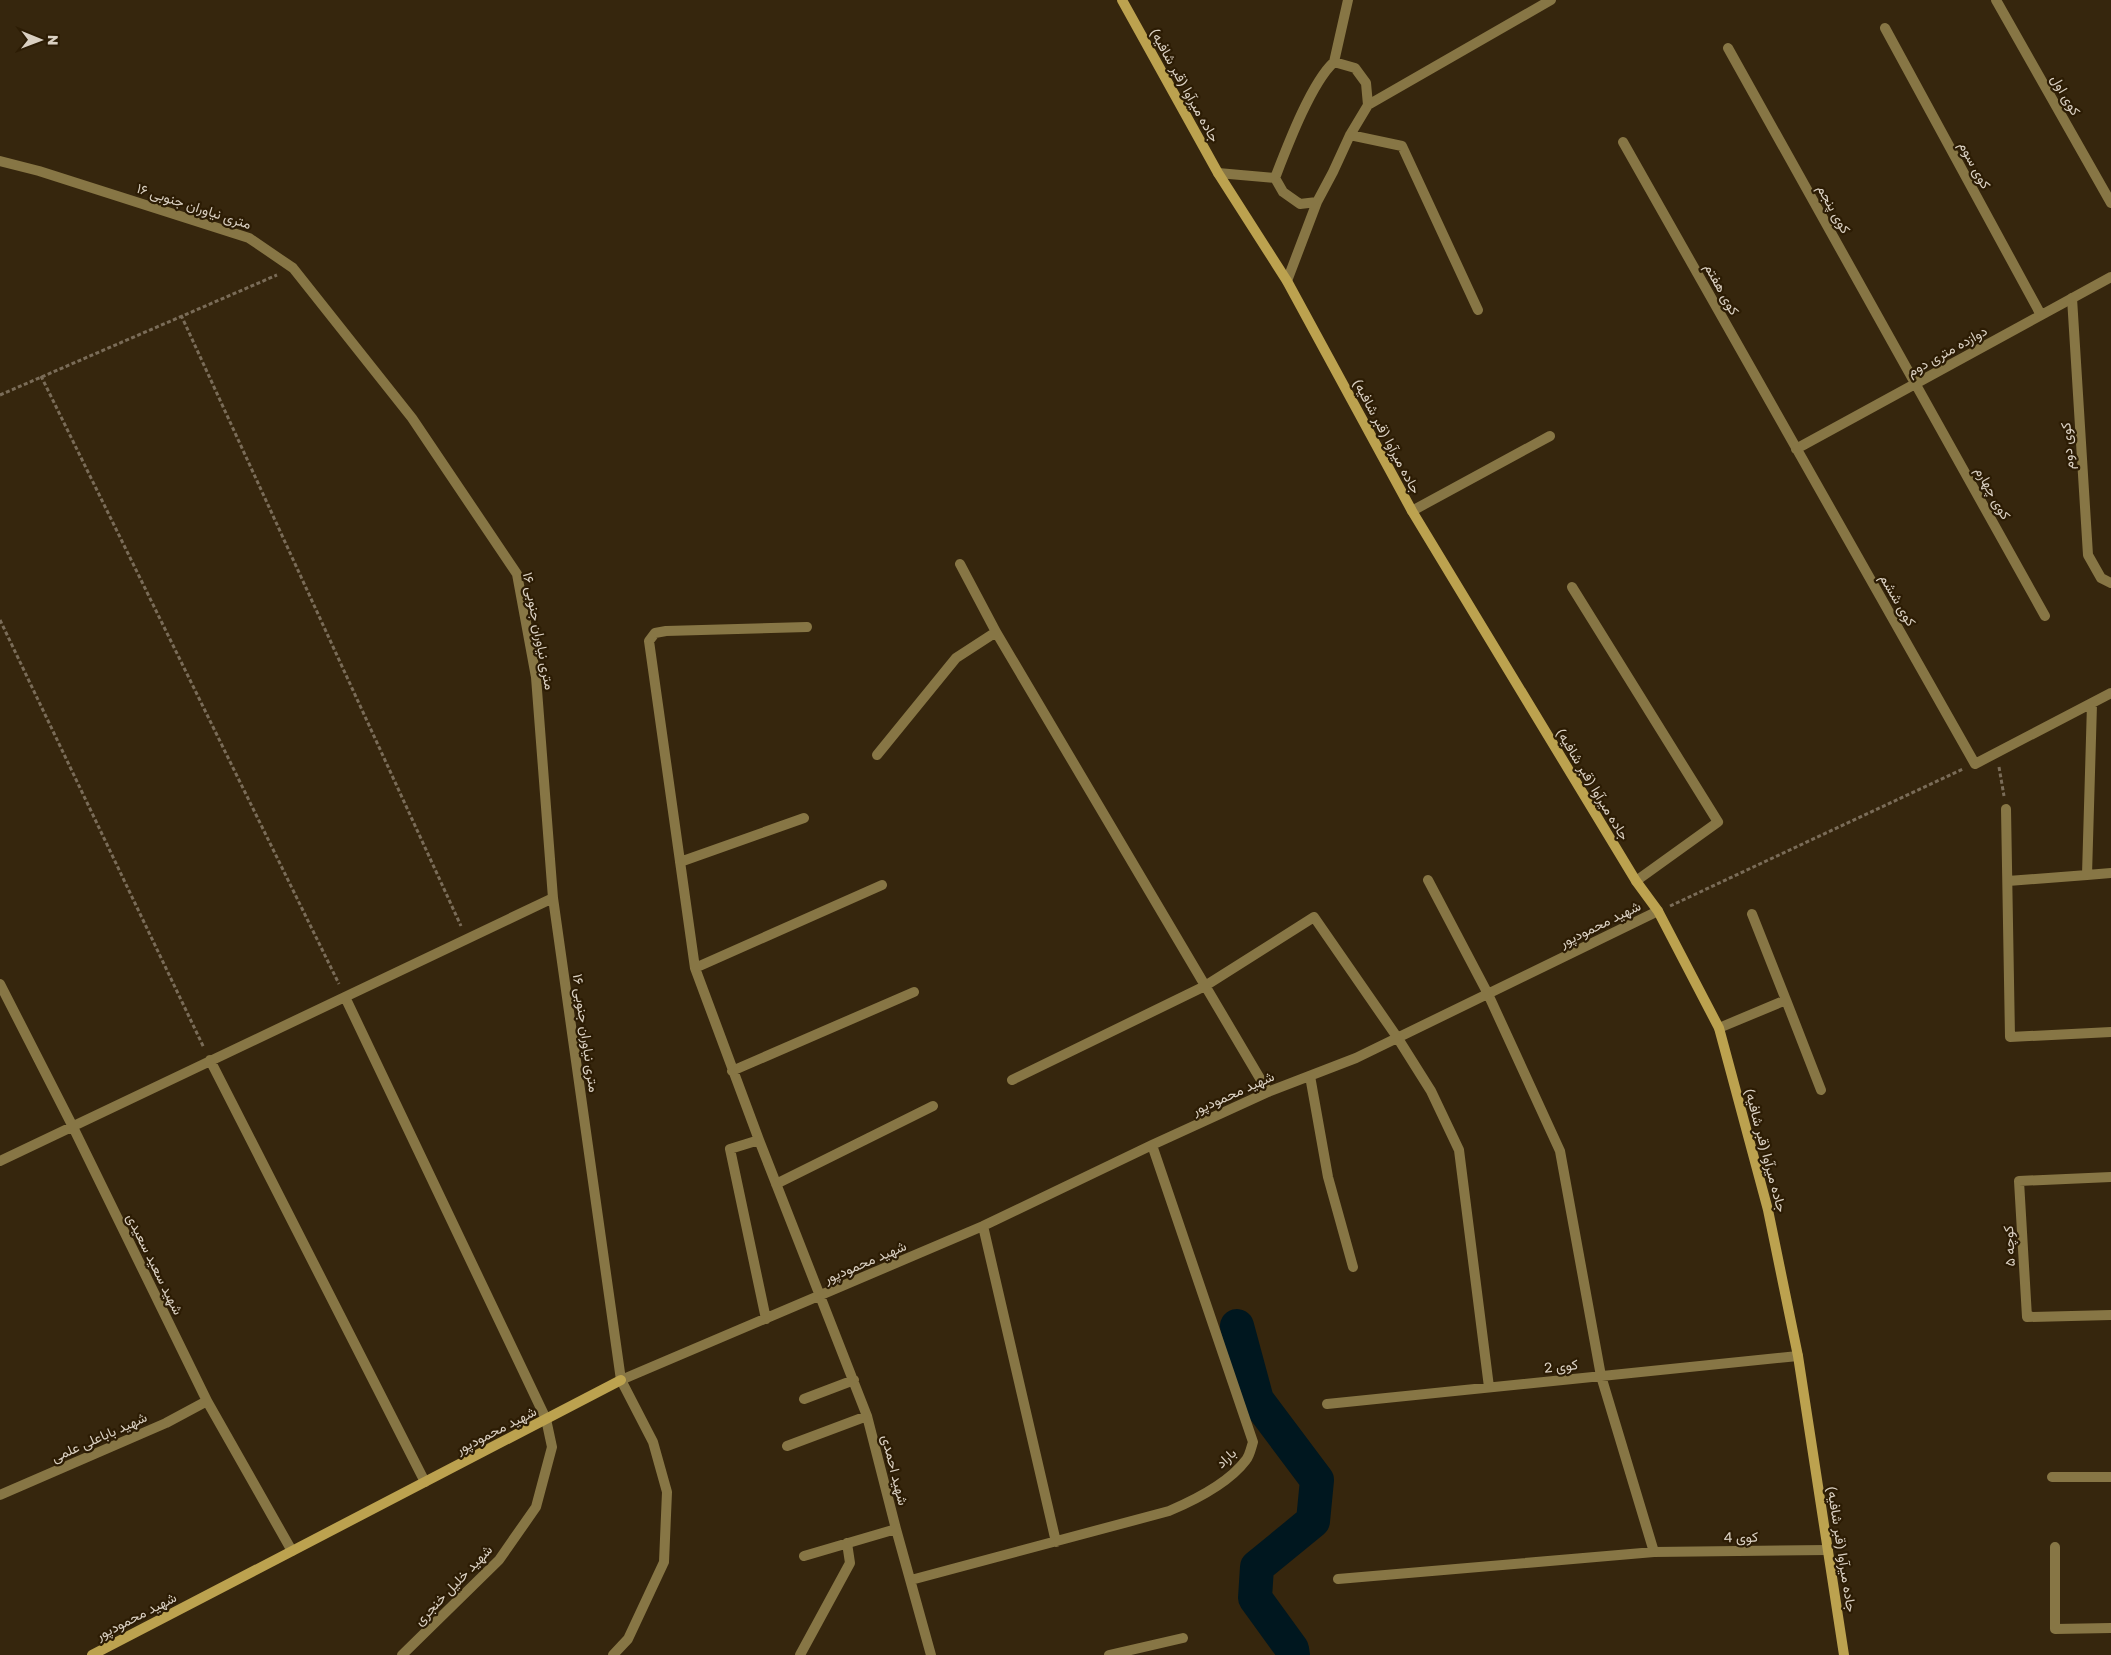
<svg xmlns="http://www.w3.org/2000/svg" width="2111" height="1655" viewBox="0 0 2111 1655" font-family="'Golos Text',Vazirmatn,sans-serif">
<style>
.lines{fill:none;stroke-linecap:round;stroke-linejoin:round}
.river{stroke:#00171f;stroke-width:34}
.path{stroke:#7a6c58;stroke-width:3;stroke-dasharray:4 2.5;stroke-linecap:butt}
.lane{stroke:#877645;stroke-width:10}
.street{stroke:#877645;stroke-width:10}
.secondary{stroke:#bca24f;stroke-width:10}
.labels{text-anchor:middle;stroke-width:4.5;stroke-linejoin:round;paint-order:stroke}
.street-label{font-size:14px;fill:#dad0c2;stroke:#2c1c04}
</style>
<rect width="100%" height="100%" fill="#36260d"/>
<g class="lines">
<!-- river -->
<path class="river" d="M1237 1326 1257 1400 1317 1480 1313 1521 1257 1567 1255 1598 1292 1649 1293 1655"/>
<!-- path -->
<path class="path" d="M181 315 461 926
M41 376 339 984
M0 395 277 275
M0 620 204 1048
M1999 767 2004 796
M1670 906 1963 769"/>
<!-- lane -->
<path class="lane" d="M2072 298 2088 555 2101 578 2111 583"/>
<!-- street -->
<path class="street" d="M1996 0 2111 203
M1885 28 2041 315
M1728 48 2045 616
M1334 62 1355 68 1366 83 1368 105 1350 135 1333 172 1317 202 1300 204 1283 192 1275 178C1287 147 1311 83 1334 62Z
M1334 62 1348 0
M1368 105 1551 0
M1350 135 1402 146 1478 310
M1623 142 1975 764 2111 693
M0 161 39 171 249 238 293 268 412 418 517 574 536 677 553 898 621 1380 653 1442 667 1492 664 1562 628 1639 613 1655
M1218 173 1275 178
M1287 281 1317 202
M1796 449 2111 277
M1412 511 1550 436
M960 564 996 632 1268 1092
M1572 587 1718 822 1636 881
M807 627 666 631 655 633 649 641 695 968 759 1140 867 1416 896 1529 931 1655
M2092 704 2087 875 2111 873
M877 755 956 658 996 632
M2006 809 2010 1037 2111 1032
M680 862 804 818
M1428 880 1488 994 1560 1151 1601 1376 1654 1552
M2008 881 2087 875
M695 968 882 885
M0 984 72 1125 207 1401 292 1551
M345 997 546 1419 552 1447 536 1507 499 1560 402 1655
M1786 1000 1821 1090
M1719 1028 1786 1000 1752 914
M210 1060 425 1482
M732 1071 914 992
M1310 1076 1328 1177 1353 1267
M1012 1080 1205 986 1314 917 1397 1037 1431 1091 1459 1150 1489 1387
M759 1140 730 1149 766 1319
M0 1161 553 898
M2111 1177 2019 1181 2027 1317 2111 1315
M776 1184 933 1106
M983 1226 1056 1542
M621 1380 983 1226 1152 1145 1268 1092 1356 1058 1658 911
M804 1399 854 1380
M1327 1404 1798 1356
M787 1446 867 1416
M2052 1477H2111
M0 1495 166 1423 207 1401
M2055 1547V1629L2111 1628
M804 1556 896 1529
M1338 1579 1654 1552 1828 1550
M911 1580 1169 1511C1195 1500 1228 1484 1246 1460 1250 1455 1251 1448 1253 1442L1152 1145
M800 1655 850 1563 847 1543
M1109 1655 1183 1638"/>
<!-- secondary -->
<path class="secondary" d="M1122 0 1218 173 1287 281 1412 511 1636 881 1658 911 1719 1028 1768 1210 1798 1356 1844 1655
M92 1655 621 1380"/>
</g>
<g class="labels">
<!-- street labels -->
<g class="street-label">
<text transform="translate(1185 85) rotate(61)" y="5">جاده میرآوا (قبر شافیه)</text>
<text transform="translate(2066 95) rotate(60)" y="5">کوی اول</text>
<text transform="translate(1975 165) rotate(62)" y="5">کوی سوم</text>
<text transform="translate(194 206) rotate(18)" y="5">۱۶ متری نیاوران جنوبی</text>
<text transform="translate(1834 209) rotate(61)" y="5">کوی پنجم</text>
<text transform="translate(1722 289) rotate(61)" y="5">کوی هفتم</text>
<text transform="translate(1947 351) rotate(-29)" y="5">دوازده متری دوم</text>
<text transform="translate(1387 436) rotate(62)" y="5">جاده میرآوا (قبر شافیه)</text>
<text transform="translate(2067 446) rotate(-94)" y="5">کوی دوم</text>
<text transform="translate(1993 493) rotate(61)" y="5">کوی چهارم</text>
<text transform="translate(1898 600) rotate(60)" y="5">کوی ششم</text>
<text transform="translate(539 631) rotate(79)" y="5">۱۶ متری نیاوران جنوبی</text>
<text transform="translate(1593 784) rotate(59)" y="5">جاده میرآوا (قبر شافیه)</text>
<text transform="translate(1600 924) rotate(-26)" y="5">شهید محمودپور</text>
<text transform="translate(586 1033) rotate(82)" y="5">۱۶ متری نیاوران جنوبی</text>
<text transform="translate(1233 1093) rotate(-24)" y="5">شهید محمودپور</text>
<text transform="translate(1766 1150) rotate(75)" y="5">جاده میرآوا (قبر شافیه)</text>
<text transform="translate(2009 1246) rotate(-93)" y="5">کوچه ۵</text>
<text transform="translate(865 1262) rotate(-23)" y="5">شهید محمودپور</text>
<text transform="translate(155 1264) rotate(64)" y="5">شهید سعید سعیدی</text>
<text transform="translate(1561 1366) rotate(-6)" y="5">کوی 2</text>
<text transform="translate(496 1430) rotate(-27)" y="5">شهید محمودپور</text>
<text transform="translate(99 1437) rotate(-24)" y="5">شهید باباعلی علمی</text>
<text transform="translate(1226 1458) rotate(-43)" y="5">باراد</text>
<text transform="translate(895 1470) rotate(76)" y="5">شهید احمدی</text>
<text transform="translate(1741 1537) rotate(-1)" y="5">کوی 4</text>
<text transform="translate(1842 1549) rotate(81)" y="5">جاده میرآوا (قبر شافیه)</text>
<text transform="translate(453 1585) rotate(-46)" y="5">شهید خلیل خنجری</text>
<text transform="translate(136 1616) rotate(-27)" y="5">شهید محمودپور</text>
</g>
</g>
<!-- north arrow -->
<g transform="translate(40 40) rotate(91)" stroke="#2c1c04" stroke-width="4" paint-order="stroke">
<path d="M0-4L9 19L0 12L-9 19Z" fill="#dad0c2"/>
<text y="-8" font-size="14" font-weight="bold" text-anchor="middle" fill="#dad0c2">N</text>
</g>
</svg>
